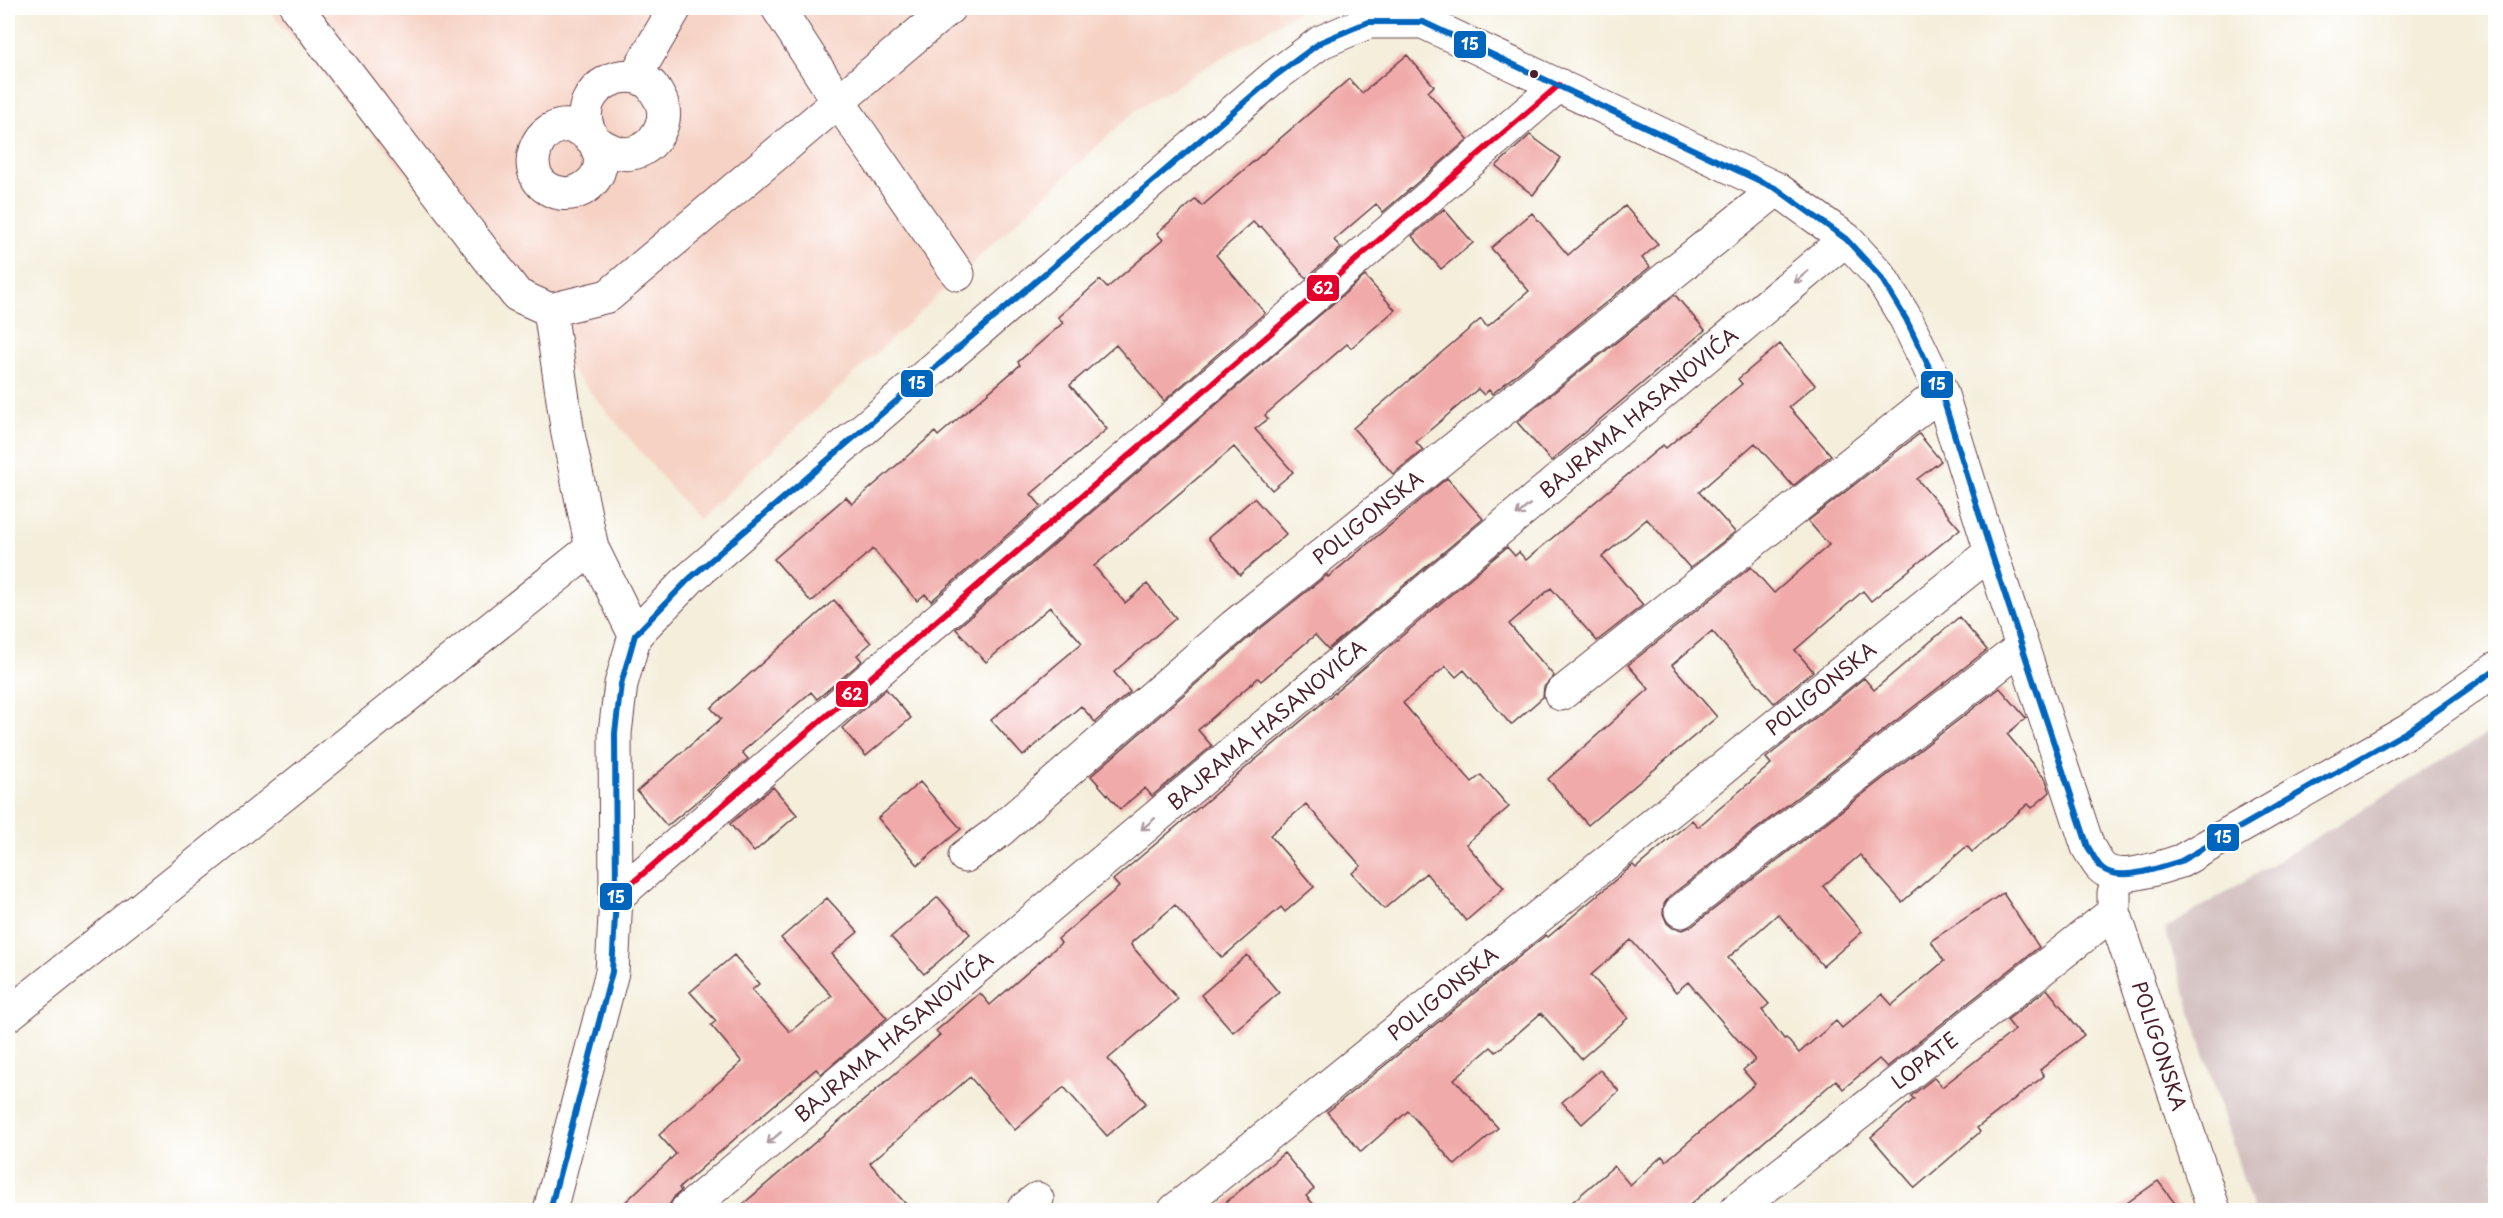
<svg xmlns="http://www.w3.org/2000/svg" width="2503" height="1218" viewBox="0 0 2503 1218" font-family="'Playpen Sans',sans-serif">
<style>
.built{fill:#f6d2c4}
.industrial{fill:#d1bfbe}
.building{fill:#f0aaa9}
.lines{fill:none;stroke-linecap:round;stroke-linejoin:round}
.minor-casing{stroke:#643e45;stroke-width:35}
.minor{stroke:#fff;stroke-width:33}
.bus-1-casing{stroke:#fff;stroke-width:10}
.bus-2-casing{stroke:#fff;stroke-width:10}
.bus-1{stroke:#e4002b;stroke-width:6}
.bus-2{stroke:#0065bd;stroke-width:6}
.oneway{stroke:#ae9aa0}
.bus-dot{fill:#4a1f2b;stroke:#fff;stroke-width:2}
.labels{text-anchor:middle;stroke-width:5;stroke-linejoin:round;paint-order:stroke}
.street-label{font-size:20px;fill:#4a1f2b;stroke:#fff}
.line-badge{stroke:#fff;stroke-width:2}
.badge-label{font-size:16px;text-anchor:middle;font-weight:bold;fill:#fff}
</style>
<rect width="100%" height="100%" fill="#fff"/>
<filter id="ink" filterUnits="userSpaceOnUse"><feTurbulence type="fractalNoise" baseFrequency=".0167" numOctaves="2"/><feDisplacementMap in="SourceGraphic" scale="12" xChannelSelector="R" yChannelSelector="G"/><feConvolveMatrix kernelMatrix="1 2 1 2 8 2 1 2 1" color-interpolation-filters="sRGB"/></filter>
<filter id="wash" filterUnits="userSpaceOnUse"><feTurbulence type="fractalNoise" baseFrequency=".008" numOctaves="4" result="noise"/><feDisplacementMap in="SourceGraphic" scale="24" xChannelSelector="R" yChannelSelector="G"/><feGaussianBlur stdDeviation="1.35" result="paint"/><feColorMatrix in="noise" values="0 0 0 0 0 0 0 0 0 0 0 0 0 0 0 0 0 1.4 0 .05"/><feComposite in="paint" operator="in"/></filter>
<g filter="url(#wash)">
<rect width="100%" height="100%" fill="#f4eedb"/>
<!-- built -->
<path class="built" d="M267 8H1303L1136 110 698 520Z"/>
<!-- industrial -->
<path class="industrial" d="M2495 729V1210H2253L2165 929Z"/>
<g id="blocks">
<!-- building -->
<path class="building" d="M1407 55 1434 86 1428 92 1468 139 1383 212 1376 204 1334 240 1341 248 1306 278 1261 226 1259 228 1253 222 1216 255 1265 313 1164 401 1116 345 1070 385 1107 429 1031 494 1041 506 931 601 925 594 917 601 873 549 811 602 774 559 846 497 852 504 935 432 938 436 1020 365 1018 362 1063 323 1058 317 1100 280 1107 288 1163 240 1157 233 1196 199 1202 206 1349 79 1362 93Z
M1530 135 1561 158 1533 195 1496 166Z
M1625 206 1658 244 1642 258 1650 267 1492 394 1489 390 1484 395 1478 389 1416 442 1423 450 1393 474 1353 428 1481 319 1487 327 1529 291 1491 248 1532 213 1568 255Z
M1444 209 1473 243 1441 269 1412 236Z
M1365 276 1395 310 1351 348 1347 344 1265 415 1268 419 1255 429 1293 472 1272 490 1234 447 1094 566 1125 603 1147 584 1176 618 1114 672 1130 692 1095 722 1081 706 1023 756 991 720 1082 643 1050 607 986 662 956 629Z
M1675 295 1705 330 1551 461 1517 422Z
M1780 344 1815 385 1789 407 1831 455 1793 486 1755 443 1699 492 1735 532 1690 568 1647 519 1602 557 1643 605 1597 641 1551 588 1509 624 1554 676 1544 687 1543 697 1511 725 1464 670 1456 677 1446 666 1403 703 1472 782 1481 775 1509 807 1466 844 1504 888 1466 921 1426 873 1384 909 1352 873 1361 866 1306 804 1270 835 1314 887 1285 912 1281 907 1222 958 1175 905 1132 942 1131 945 1178 999 1108 1059 1146 1103 1107 1136 1064 1087 1015 1130 970 1077 870 1163 911 1210H736L940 1035 936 1031 980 993 990 1005 1061 943 1058 939 1119 887 1113 880 1507 547 1515 556 1519 552 1526 560 1663 445 1666 448 1742 384 1738 379Z
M1919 434 1941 461 1917 479 1960 529 1871 601 1863 591 1795 650 1813 671 1774 703 1712 631 1672 665 1717 717 1588 825 1548 779 1649 689 1628 665 1751 567 1774 593 1829 545 1808 521Z
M1447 478 1483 519 1328 649 1315 635 1261 681 1258 678 1198 730 1212 746 1152 796 1145 788 1120 809 1091 776 1246 640 1327 575 1328 577Z
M1254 498 1286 534 1240 575 1208 538Z
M834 600 871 643 857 655 862 661 817 699 811 692 742 752 748 759 667 826 637 791 721 719 711 708Z
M1959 617 1987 650 1670 896 1664 904 1663 914 1667 923 1673 928 1683 930 1692 926 2000 688 2026 718 2007 734 2046 780 2050 792 2032 808 2028 804 1972 852 1967 846 1902 902 1860 855 1823 886 1862 932 1823 966 1778 914 1728 958 1769 1004 1762 1010 1784 1039 1786 1038 1799 1053 1836 1021 1842 1028 1882 994 1892 1005 1944 961 1931 941 2003 893 2039 947 1887 1067 1879 1059 1843 1089 1836 1080 1684 1210H1563L1614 1166 1630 1185 1662 1156 1666 1161 1755 1084 1743 1070 1755 1060 1688 982 1676 992 1631 940 1591 975 1628 1018 1581 1059 1541 1013 1496 1052 1491 1047 1454 1079 1498 1128 1455 1165 1408 1111 1361 1152 1327 1112 1546 935 1548 937 1633 865 1636 868 1692 820 1698 827 1771 764 1766 758 1864 678 1874 690Z
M886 689 911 718 866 756 842 728Z
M920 782 961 829 918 865 878 818Z
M773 787 797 815 754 852 730 824Z
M938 897 970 934 924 974 891 937Z
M827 898 858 932 832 954 887 1018 821 1074 816 1069 737 1137 679 1188 681 1191 675 1196 666 1210H617L676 1154 659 1135 742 1062 711 1025 716 1021 690 992 734 955 759 984 752 990 790 1032 832 996 781 938Z
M1247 955 1279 993 1233 1032 1201 995Z
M2047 989 2084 1035 2040 1070 2044 1076 1977 1128 1980 1132 1915 1188 1871 1137 1914 1099 1911 1096 1934 1078 1942 1087 2015 1030 2007 1020Z
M1600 1070 1619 1091 1582 1124 1562 1102Z
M1284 1153 1314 1189 1306 1196 1319 1210H1217Z
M2158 1181 2180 1210H2117Z"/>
</g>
</g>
<g filter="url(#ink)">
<use href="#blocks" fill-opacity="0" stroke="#643e45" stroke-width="1.5"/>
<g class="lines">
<!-- minor casing -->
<g class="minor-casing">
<path id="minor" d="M297 8 517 295 550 310 608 296 949 8
M778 8 838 101 958 274
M635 77 675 8
M594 141C606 148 618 156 632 153 652 150 669 124 662 104 661 100 658 96 656 92 636 56 569 87 589 131 593 139 598 148 600 156 604 179 580 197 560 193 511 183 536 110 580 129 585 132 590 138 594 141
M550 310 568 434 592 548 635 635
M1561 694 1941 392
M965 856 998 832 1234 626 1777 189
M2114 893V912L2214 1210
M616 897 1559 85
M1681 911 2022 647
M8 1015 592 548
M550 1210 612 972 616 897 615 733 621 684 635 635 689 579 1275 76 1321 42 1368 22H1423L1777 189 1846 239 1880 276 1906 319 1941 392 1991 552 2088 847C2092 853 2096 862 2101 867 2118 884 2161 867 2181 861L2408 731 2496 669
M687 1210 1846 239
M1023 1210 1037 1199
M1175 1210 1991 552
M1736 1210 2114 912"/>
</g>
<!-- minor -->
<use href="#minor" class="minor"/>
<!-- bus-1 casing -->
<g class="bus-1-casing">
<path id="bus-1" d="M616 897 1559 85"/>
</g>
<!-- bus-2 casing -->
<g class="bus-2-casing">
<path id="bus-2" d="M550 1210 612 972 616 897 615 733 621 684 635 635 689 579 1275 76 1321 42 1368 22H1423L1777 189 1846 239 1880 276 1906 319 1941 392 1991 552 2088 847C2092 853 2096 862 2101 867 2118 884 2161 867 2181 861L2408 731 2496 669"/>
</g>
<!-- bus-1 -->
<use href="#bus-1" class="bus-1"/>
<!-- bus-2 -->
<use href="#bus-2" class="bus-2"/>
</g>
<!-- one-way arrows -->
<defs><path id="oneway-shaft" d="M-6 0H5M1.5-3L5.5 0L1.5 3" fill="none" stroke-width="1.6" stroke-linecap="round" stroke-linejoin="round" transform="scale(1.5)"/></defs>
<g class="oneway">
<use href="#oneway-shaft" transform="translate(1801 277) rotate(140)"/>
<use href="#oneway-shaft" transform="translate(1523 510) rotate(140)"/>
<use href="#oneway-shaft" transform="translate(1148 824) rotate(140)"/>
<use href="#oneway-shaft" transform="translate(774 1138) rotate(140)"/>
</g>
</g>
<!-- markers -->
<circle class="bus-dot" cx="1534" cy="74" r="5"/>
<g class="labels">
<!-- street labels -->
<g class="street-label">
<text transform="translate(1639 413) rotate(-40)" y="7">BAJRAMA HASANOVIĆA</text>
<text transform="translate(1368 518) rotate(-39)" y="7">POLIGONSKA</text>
<text transform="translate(1821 689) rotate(-39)" y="7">POLIGONSKA</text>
<text transform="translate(1267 725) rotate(-40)" y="7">BAJRAMA HASANOVIĆA</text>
<text transform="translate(1443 994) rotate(-39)" y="7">POLIGONSKA</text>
<text transform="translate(894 1037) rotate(-40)" y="7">BAJRAMA HASANOVIĆA</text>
<text transform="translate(2159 1046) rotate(72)" y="7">POLIGONSKA</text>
<text transform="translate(1925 1061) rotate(-38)" y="7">LOPATE</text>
</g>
</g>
<g class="line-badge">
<rect x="1453" y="30" width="34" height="29" rx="6" fill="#0065bd"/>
<rect x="1306" y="274" width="34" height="28" rx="6" fill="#e4002b"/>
<rect x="900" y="369" width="34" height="29" rx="6" fill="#0065bd"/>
<rect x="1920" y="370" width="34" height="29" rx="6" fill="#0065bd"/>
<rect x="835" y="680" width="34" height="28" rx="6" fill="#e4002b"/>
<rect x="2206" y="823" width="34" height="29" rx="6" fill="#0065bd"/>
<rect x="599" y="882" width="34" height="29" rx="6" fill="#0065bd"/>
</g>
<g class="badge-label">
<text x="1470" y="50">15</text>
<text x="1323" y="294">62</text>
<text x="917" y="389">15</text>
<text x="1937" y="390">15</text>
<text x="852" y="700">62</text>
<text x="2223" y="843">15</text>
<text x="616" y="903">15</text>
</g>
<!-- margin -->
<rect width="2503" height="1218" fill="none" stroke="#fff" stroke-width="30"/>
</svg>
